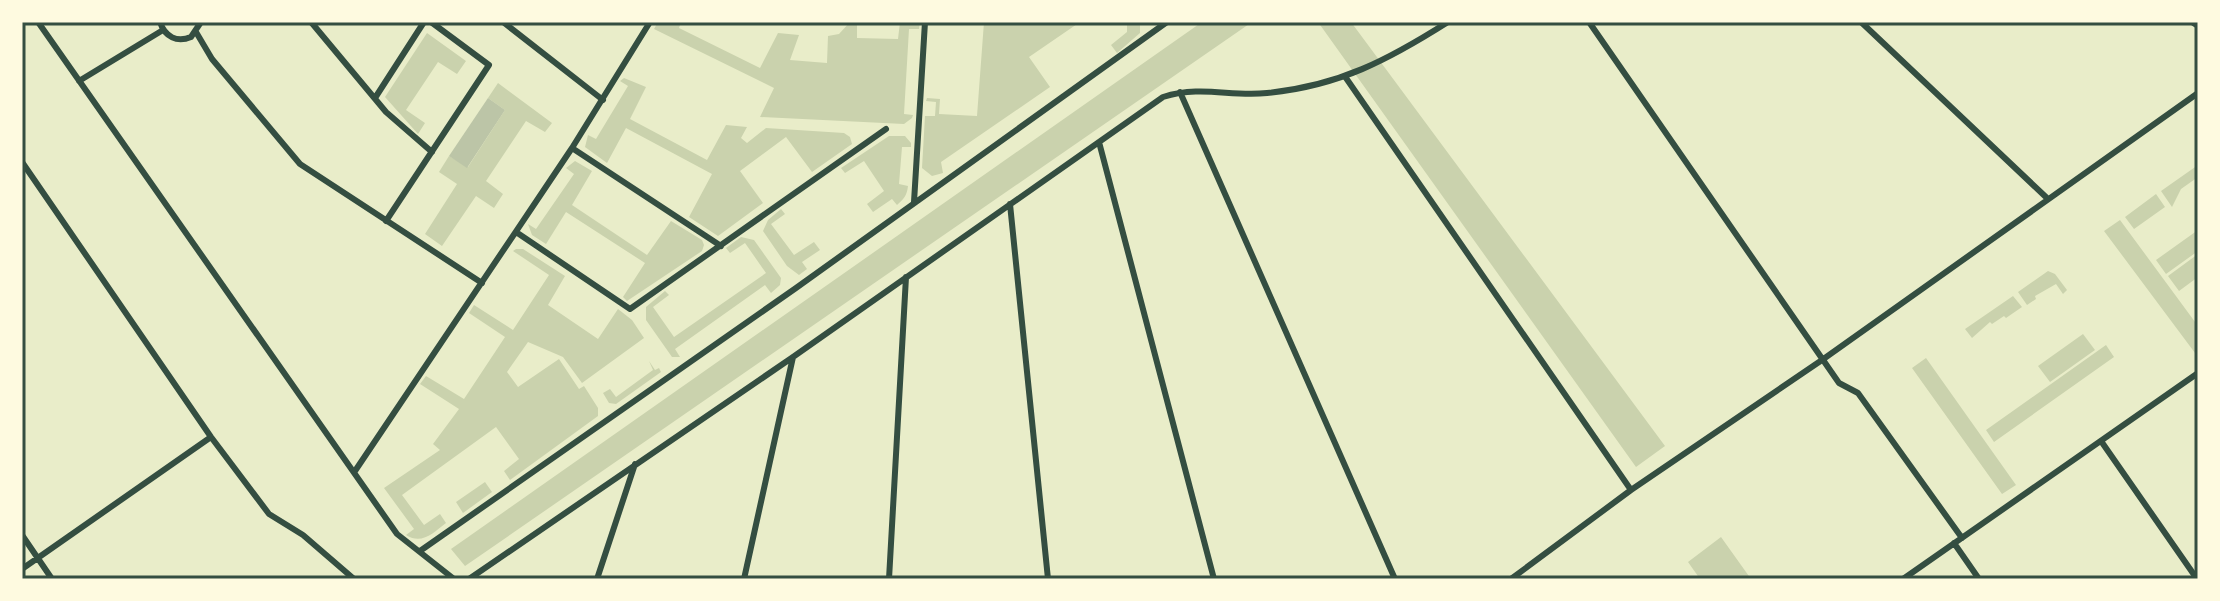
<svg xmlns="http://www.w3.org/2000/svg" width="2220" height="601" viewBox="0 0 2220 601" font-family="Merriweather,serif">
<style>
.green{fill:#cad2ad}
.building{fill:#bcc5a7}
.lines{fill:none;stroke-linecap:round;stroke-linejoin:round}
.minor{stroke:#344e41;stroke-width:6}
.neatline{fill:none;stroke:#344e41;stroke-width:3}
</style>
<rect width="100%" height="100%" fill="#e9edc9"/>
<!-- green -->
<path class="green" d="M658 22H681L679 28 760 68 778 33 799 35 790 60 827 63 828 36 839 34 850 22H857V38L898 39 900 22H920L919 29H909L904 114 913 115 912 118 904 124 760 117 774 88 654 29Z
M984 22H1080L1029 57 1050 87 941 162 943 173 932 176 922 168 925 116H935L936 102 926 101 927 98 940 99 939 114 977 116Z
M1127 22H1140V33L1117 53 1111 45 1127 32Z
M1202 22H1252L465 566 451 549Z
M1318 22H1351L1665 446 1636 467Z
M427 33 466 61 457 74 438 62 406 110 425 123 418 134 385 97Z
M624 78 646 87 630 119 707 160 726 125 747 127 741 138 747 143 766 128 844 133 850 137 852 144 812 172 786 137 740 171 763 203 718 236 689 217 712 174 626 128 607 163 585 147 588 135 596 139 628 86 620 81Z
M498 83 552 123 545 132 526 121 486 181 503 194 494 208 476 196 442 246 425 234 457 184 439 172 449 156 468 167 505 110 488 98Z
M889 136H905L911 143V147H902L899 184 908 186C907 195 904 199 897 205L892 199 873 212 867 204 884 191 864 161 845 173 841 168Z
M575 161 592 171 572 205 647 255 671 221 702 240 704 245 702 251 627 301 623 297 645 263 566 212 546 244 532 235 528 224 536 229 574 174 566 168Z
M2198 165V177L2181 189 2172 207 2161 191Z
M2156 194 2165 207 2134 229 2125 217Z
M781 209 785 214 771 224 794 255 814 242 820 250 802 262 807 269 799 275 787 266 763 231 768 220Z
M2120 220 2198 326V357L2104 231Z
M2198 230V251L2166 274 2156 260Z
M741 237 754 240 781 278 780 285 771 293 765 285 675 349 680 357H672L646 320V307L665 291 669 295 653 307 674 337 766 273 745 243 730 253 726 248Z
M516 249H523L565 276 548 305 598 339 618 309 632 320 644 338 582 383 563 357 528 342 507 372 518 387 559 359 579 389 584 386 598 408V416L510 480 504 471 519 459 496 427 402 495 424 525 440 514 446 523C433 533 422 545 406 535L414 529 384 488 440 450 433 444 459 409 420 384 426 376 464 399 505 337 469 313 474 305 513 330 549 275 513 251Z
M2198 254V277L2179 291 2168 276Z
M2048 271 2055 274 2067 290 2063 294 2056 284 2035 296 2036 299 2027 305 2018 292Z
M2013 296 2022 307 2006 318 2004 316 1992 324 1990 322 1972 338 1965 329Z
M2083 334 2095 350 2050 382 2038 366Z
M2106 345 2114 357 1994 442 1986 430Z
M1926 358 2016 485 2002 494 1912 368Z
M649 361 655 370 659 368 661 372 616 404 609 403 603 393 610 389 616 397 653 370Z
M485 482 492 492 463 513 456 502Z
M1721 537 1751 579H1700L1688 562Z"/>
<!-- building -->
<path class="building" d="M488 98 505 110 467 168 449 156Z"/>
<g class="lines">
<!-- minor -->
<path class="minor" d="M38 22 397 534 454 579
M160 22C165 37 177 43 191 37L201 22
M311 22 386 112 432 152
M503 22 603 100
M1589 22 1839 383 1858 393 1962 538
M1861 22 2048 199
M2192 22 2198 26
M196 32 212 59 300 164 482 283
M1346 78 1631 490
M79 81 163 30
M1180 92 1395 579
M375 98 424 22
M1099 142 1214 579
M572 148 721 246
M22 162 211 437 269 514 303 535 354 579
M914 202 925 22
M1010 204 1048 579
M386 221 489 65 431 22
M516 232 630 309 886 129
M2101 441 2197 579
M355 471 572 148 650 22
M22 535 52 579
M1954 543 1979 579
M420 551 796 288 1167 22
M22 569 211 437
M469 579 793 357 1163 97C1202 85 1230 97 1267 93 1339 86 1388 60 1448 22
M597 579 635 464
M744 579 793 357
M889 579 906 277
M1511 579 1631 490 1822 360 2198 93
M1903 579 2198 373"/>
</g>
<!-- border -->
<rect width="2220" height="601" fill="none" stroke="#fefae0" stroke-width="48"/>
<rect x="24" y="24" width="2172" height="553" class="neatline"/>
</svg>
